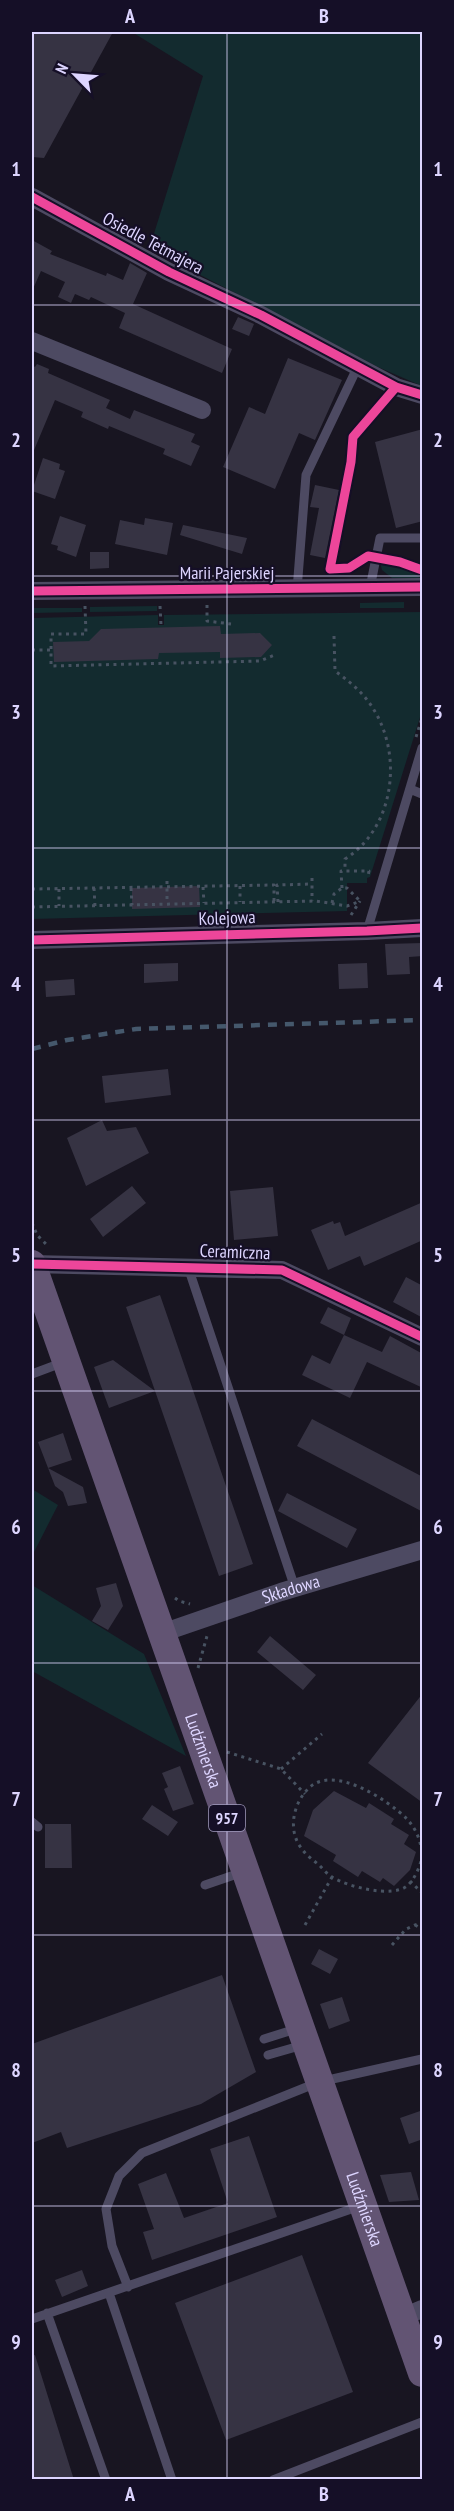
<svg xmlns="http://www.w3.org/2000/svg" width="454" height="2511" viewBox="0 0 454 2511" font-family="'PT Sans Narrow',sans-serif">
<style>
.green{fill:#132b2f}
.building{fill:#363343}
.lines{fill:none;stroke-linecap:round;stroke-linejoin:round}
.path{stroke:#485362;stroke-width:3;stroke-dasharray:3 4.5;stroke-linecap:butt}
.lane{stroke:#4d4a62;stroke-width:9}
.street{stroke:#4d4a62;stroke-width:18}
.primary{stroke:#625473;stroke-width:28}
.rail{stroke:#45586c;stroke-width:4.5;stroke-dasharray:9 8;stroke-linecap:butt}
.cycleway-casing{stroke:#150f27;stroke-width:13}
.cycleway{stroke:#ed469a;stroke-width:9}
.grid{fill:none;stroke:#ddd5ff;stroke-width:1.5;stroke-opacity:0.55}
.labels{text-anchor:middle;stroke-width:4.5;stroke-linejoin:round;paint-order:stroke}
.shield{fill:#150f27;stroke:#a19abe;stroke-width:1.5}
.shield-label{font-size:16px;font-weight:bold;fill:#ddd5ff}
.street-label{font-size:18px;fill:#ddd5ff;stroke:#150f27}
.neatline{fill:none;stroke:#ddd5ff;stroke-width:2}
.grid-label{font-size:20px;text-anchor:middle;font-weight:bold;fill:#ddd5ff}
</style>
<rect width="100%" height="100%" fill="#181521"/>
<!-- green -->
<path class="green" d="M132 32H422V386L378 367 152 250V240L203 76Z
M380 562 414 571 420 578H392L382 570Z
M404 602V608H360V603Z
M157 606V611L90 612V607Z
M32 608H82V612L32 613Z
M422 612V711L370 877 367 878V883H347V911L32 919V618L158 615V625H164V615Z
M32 1489 58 1505 32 1556Z
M32 1585 144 1654 186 1756 32 1671Z"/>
<!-- building -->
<path class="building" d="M32 32H113L44 158 32 157Z
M32 240 52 251 50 254 106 276 107 273 123 280 130 263 147 273 133 304 232 349 222 373 119 328 125 313 91 297 89 300 75 294 71 303 58 297 65 282 41 271 32 291Z
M238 317 254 324 249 336 232 329Z
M288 358 342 380 315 440 299 433 275 489 223 467 249 407 265 414Z
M37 364 49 369 48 373 110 400 106 408 130 419 134 410 195 434 191 442 200 446 191 466 163 454 165 449 109 426 108 429 81 417 83 412 55 400 32 455V365L35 367Z
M423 429V521L396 528 375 442Z
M43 458 60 464 59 469 65 471 55 499 32 491Z
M315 485 339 490 325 558 310 555 319 508 310 507Z
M60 516 86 525 76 557 57 550 58 546 51 544Z
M145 518 173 523 167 555 115 544 120 520 144 525Z
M183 525 247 538 242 554 180 535Z
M90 552H109V568L90 569Z
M220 626 221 634 260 633 272 645 261 657 220 658V652L159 653 158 659 54 662 53 642 89 641 101 629Z
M199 886 200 907 132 909V888Z
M423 943V956L409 957 410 974 387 975 385 944Z
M178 963V981L144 983V964Z
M367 963 368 988 339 989 338 964Z
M74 979 75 995 46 997 45 981Z
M168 1069 171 1095 105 1103 102 1076Z
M102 1120 107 1131 136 1127 149 1153 86 1186 67 1138Z
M132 1186 146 1203 103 1237 90 1219Z
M273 1187 278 1236 234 1240 230 1191Z
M423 1202V1240L364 1266 360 1256 328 1270 311 1230 333 1221 334 1224 340 1222 345 1236Z
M406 1277 423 1286V1318L393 1302Z
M160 1295 253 1564 219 1576 126 1307Z
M328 1307 351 1318 344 1335 320 1323Z
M344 1335 382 1352 390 1336 423 1354V1388L367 1362 350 1398 302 1375 312 1355 330 1364Z
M113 1360 155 1391 109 1408 94 1367Z
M312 1419 423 1477V1512L297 1446Z
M63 1433 72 1460 48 1468 83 1487 87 1503 68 1506 63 1492 55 1486 38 1442Z
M287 1493 357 1529 347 1548 278 1511Z
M116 1583 123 1606 108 1630 92 1621 101 1606 96 1588Z
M270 1636 316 1675 303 1690 257 1652Z
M423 1693V1803L368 1763Z
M180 1766 194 1804 173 1811 164 1789 168 1787 162 1773Z
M334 1791 366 1808 369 1803 394 1819 391 1824 409 1835 404 1844 416 1852 410 1870 394 1886 383 1878 380 1882 362 1871 358 1877 333 1861 336 1855 304 1836 313 1810Z
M152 1805 178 1822 168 1836 142 1819Z
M45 1824H71L72 1868H45Z
M319 1949 338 1959 330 1974 311 1964Z
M222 1975 256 2072 201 2104 67 2148 61 2132 32 2143V2044Z
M342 1997 350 2021 329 2029 320 2004Z
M423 2110V2139L409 2144 400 2118Z
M249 2136 277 2217 152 2260 143 2232 154 2229 138 2184 166 2173 184 2218 228 2203 210 2149Z
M411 2172 419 2200 389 2202 380 2175Z
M302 2255 353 2392 226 2440 175 2303Z
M82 2270 88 2286 62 2297 55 2280Z
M35 2355 74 2480H32V2356Z"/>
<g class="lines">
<!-- path -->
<path class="path" d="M207 605V621L231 624
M85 606 86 634H51V666L260 661 277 654
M160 606 161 625
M334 636 335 671C350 682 364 693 374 710 403 757 394 828 345 859V871
M32 650H51
M416 737 422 718
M312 878V901
M167 881V903
M240 886V902
M203 887 204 903
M94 888 95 906
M131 888 132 905
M342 888 341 871H369L368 876
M32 889 274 885V902
M59 889V906
M278 902 277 885 312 884
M332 903 334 894 342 888H347L360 901
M32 907 316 901 347 906 358 902
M351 915 360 901
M32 1223 37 1235 46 1244
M175 1598 179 1601 190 1604
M198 1668 207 1636
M227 1752 281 1769 305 1794
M281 1769 322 1734
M422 1852C420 1839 416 1829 407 1819 388 1800 335 1765 310 1787 293 1802 287 1831 302 1849 306 1855 313 1860 319 1865 323 1869 327 1874 332 1877 348 1887 392 1898 407 1886 415 1879 419 1868 422 1858
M410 1881 422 1893
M305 1925 332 1877
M415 1925 422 1929
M392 1945 406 1929 422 1922"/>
<!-- lane -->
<path class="lane" d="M370 588 380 538H422
M297 590 306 475 358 366
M410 789 422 794
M367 931 422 748
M188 1267 295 1588
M32 1374 64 1362
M32 1822 38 1827
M205 1885 243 1872
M264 2039 299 2028
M268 2055 303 2045
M128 2287 112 2246 106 2209 119 2176 142 2153 319 2082 422 2059
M109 2293 172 2480
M47 2313 106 2480
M32 2319 360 2206
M273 2480 422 2422"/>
<!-- street -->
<g class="street">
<path d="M32 197 169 272 261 315 396 387 422 395"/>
<path d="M32 341 202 410"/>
<path d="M32 591 422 587"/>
<path d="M32 940 367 931 422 928"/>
<path d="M32 1264 282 1270 422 1337"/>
<path id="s1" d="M162 1633 281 1592 422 1550"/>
<path d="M403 2317 422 2309"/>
</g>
<!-- primary -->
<path class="primary" id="s2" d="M32 1264 422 2373"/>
<!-- rail -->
<path class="rail" d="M32 1049 67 1040 136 1029 422 1020"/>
<!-- cycleway casing -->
<g class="cycleway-casing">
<path id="cycleway" d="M32 197 169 272 261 315 396 387 422 395
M396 387 353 437 351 462 330 569 349 568 368 556 400 562 422 570
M32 591 422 587
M32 940 367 931 422 928
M32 1264 282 1270 422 1337"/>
</g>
<!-- cycleway -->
<use href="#cycleway" class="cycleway"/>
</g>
<!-- grid -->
<path class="grid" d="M227 32V2480M32 305H422M32 576H422M32 848H422M32 1120H422M32 1391H422M32 1663H422M32 1935H422M32 2206H422"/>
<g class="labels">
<!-- shield labels -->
<rect class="shield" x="209" y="1805" width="36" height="26" rx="4.5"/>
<g class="shield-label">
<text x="227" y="1824">957</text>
</g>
<!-- street labels -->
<g class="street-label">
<text transform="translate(153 243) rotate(28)" y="6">Osiedle Tetmajera</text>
<text x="227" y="579">Marii Pajerskiej</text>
<text transform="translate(227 918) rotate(-2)" y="6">Kolejowa</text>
<text transform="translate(235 1252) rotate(2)" y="6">Ceramiczna</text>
<text dy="6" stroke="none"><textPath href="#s1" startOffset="136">Składowa</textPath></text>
<text dy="6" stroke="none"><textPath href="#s2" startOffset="516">Ludźmierska</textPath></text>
<text dy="6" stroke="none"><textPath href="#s2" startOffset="1002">Ludźmierska</textPath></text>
</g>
</g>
<!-- border -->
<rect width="454" height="2511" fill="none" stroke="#150f27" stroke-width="66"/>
<!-- north arrow -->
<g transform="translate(75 75) rotate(295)" stroke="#150f27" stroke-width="4.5" paint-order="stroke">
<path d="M0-4.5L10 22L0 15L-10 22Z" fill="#ddd5ff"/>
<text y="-9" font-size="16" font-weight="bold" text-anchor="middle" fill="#ddd5ff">N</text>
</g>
<rect x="33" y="33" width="388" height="2445" class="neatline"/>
<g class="grid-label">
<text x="130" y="23">A</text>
<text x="324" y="23">B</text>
<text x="16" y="176">1</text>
<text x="438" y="176">1</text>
<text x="16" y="447">2</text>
<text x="438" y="447">2</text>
<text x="16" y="719">3</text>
<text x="438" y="719">3</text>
<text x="16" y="991">4</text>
<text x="438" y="991">4</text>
<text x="16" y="1262">5</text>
<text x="438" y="1262">5</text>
<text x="16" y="1534">6</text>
<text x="438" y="1534">6</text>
<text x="16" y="1806">7</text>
<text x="438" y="1806">7</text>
<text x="16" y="2077">8</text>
<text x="438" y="2077">8</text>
<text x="16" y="2349">9</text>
<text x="438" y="2349">9</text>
<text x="130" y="2501">A</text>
<text x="324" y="2501">B</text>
</g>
</svg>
